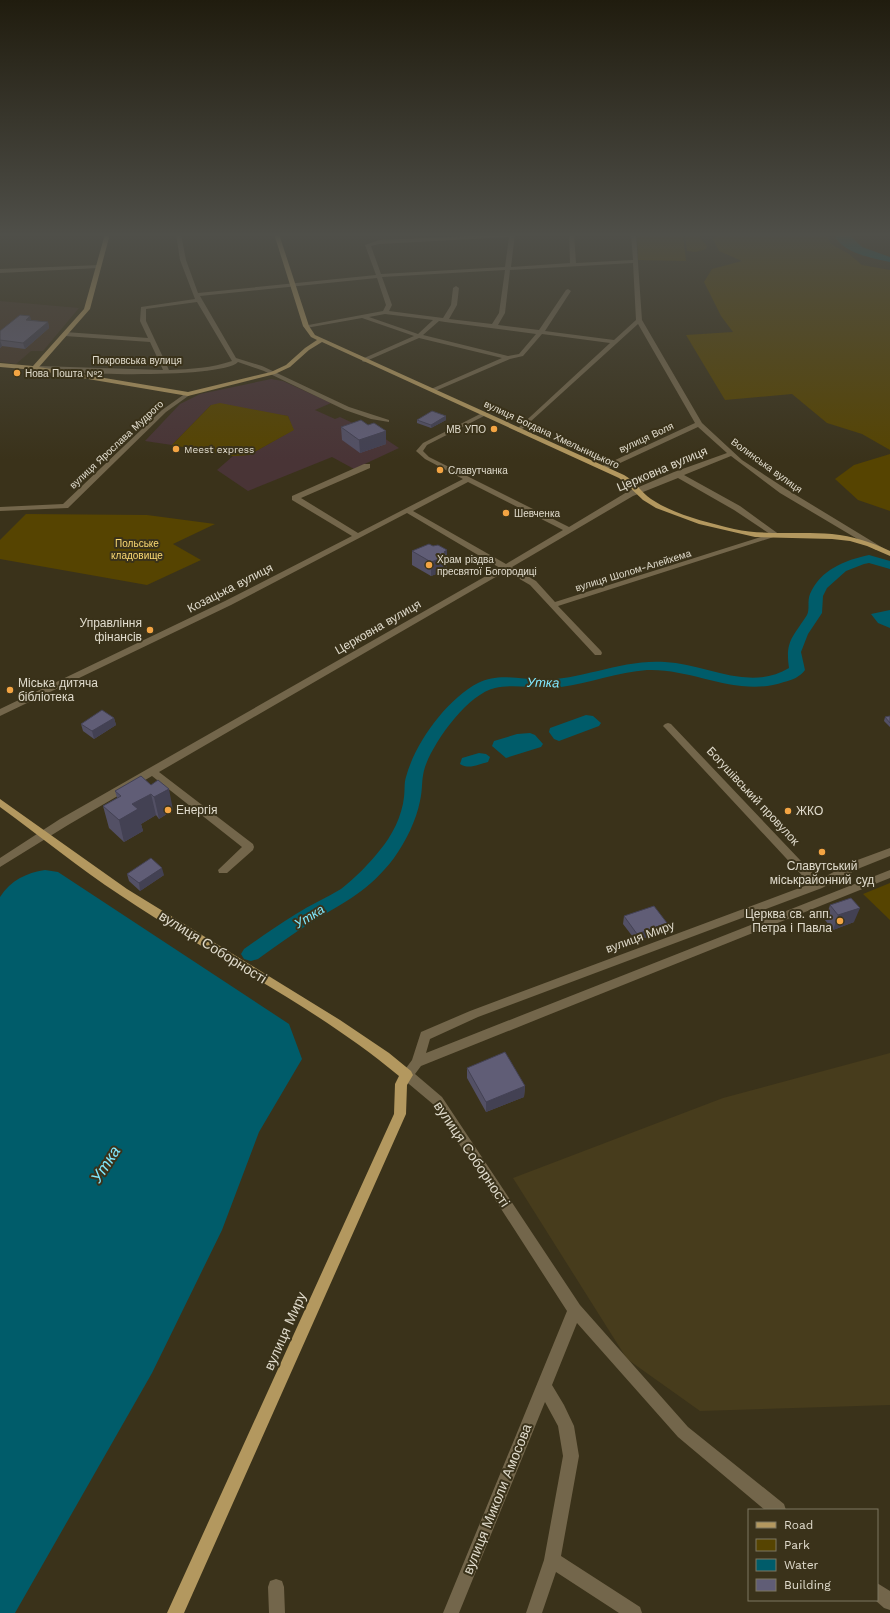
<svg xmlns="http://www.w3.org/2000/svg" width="890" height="1613" viewBox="0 0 890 1613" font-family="'Work Sans',sans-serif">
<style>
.commercial{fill:#493436}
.built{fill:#473c1c}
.education{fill:#46372a}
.green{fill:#564401}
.water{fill:#005c6a}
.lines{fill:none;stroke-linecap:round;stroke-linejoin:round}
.river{fill:#005c6a;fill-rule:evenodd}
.minor{fill:#73664b;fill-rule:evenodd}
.major{fill:#b3985f;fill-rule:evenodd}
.wall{fill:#535065}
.shaded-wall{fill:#434153}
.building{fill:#605d76;stroke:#434153}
.poi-dot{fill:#f3a443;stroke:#3a321a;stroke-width:1.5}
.labels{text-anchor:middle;stroke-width:4;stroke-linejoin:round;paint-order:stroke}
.far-street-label{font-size:10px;fill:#e0dbcc;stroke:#3a321a}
.far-poi-label{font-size:10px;fill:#e0dbcc;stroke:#3a321a;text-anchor:start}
.far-park-label{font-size:10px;fill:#fad873;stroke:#3a321a}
.street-label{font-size:12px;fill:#e0dbcc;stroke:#3a321a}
.poi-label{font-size:12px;fill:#e0dbcc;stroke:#3a321a;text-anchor:start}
.water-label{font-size:13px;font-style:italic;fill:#81e9ff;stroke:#3a321a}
.near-street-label{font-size:14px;fill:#e0dbcc;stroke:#3a321a}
.near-water-label{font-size:16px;font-style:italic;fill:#81e9ff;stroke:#3a321a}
</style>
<rect width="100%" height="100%" fill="#3a321a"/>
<!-- commercial -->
<path class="commercial" d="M271 379 283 381 331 403 315 410 335 419 340 417 381 436 399 448 354 469 332 457 248 491 217 470 233 456 249 455 293 430 288 416 211 405 172 445 145 441 180 404 200 394Z"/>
<!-- built -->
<path class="built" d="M890 1053V1405L700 1411 627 1359 513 1178 723 1098Z"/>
<!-- education -->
<path class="education" d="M0 301 79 308 43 351H31L16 364 0 362Z"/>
<!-- green -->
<path class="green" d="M637 234H683L686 261 638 260Z
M685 234H700L701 239 707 246 706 249 696 252 687 251Z
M717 234H826L831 244 849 254 862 265 890 270V450L862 434 827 423 792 394 725 400 686 335 733 332 721 316 704 282 712 269 742 261 719 251 713 239Z
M220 403 288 416 294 430 249 455 233 456 172 445 211 405Z
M890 454V511L858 500 835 479 854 465Z
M26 514 147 515 215 524 173 544 201 560 147 585 0 559V540Z
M890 883V920L863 894Z"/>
<!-- water -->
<path class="water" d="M834 234H848L862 247 890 257V262C872 258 841 253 834 234Z
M890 610V628L878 623 871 614Z
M586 715 593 716 601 723 599 726 559 741 554 739 549 732 550 728Z
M530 733 535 735 543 744 541 747 506 758 492 746 494 741 517 734Z
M479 753 486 754 490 757 488 762C479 764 469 770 460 764L462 758Z
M45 870 58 872 289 1024 302 1059 259 1132 222 1230 152 1373 15 1613H0V897C11 880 26 873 45 870Z"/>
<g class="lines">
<!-- river -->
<path class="river" d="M869 555 890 561V569L869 563 864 564 846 571 827 588 823 596 822 613 808 634 801 652 805 670C800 677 792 680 784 682 737 698 694 668 647 670 618 672 590 683 561 687 540 690 514 683 495 688 468 694 434 741 425 767 421 779 423 789 420 801 416 821 406 841 394 858 369 891 346 901 312 922 294 933 276 946 258 959L251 961 244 959 241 954 244 949C261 937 278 925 296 914 310 905 326 898 341 889 355 878 369 864 380 850 392 836 402 816 404 797 405 790 404 783 406 777 415 743 447 699 478 683 498 673 519 679 540 680 582 680 622 659 665 662 706 664 749 692 789 668 785 641 793 637 807 615 810 609 807 601 810 594 820 570 845 560 869 555Z"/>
<!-- minor -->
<path class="minor" d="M176 234H181L186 260 198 293 376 275 365 245 379 240 515 234 511 267 570 263 569 234H574L576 263 633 260 631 234H636L642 320 702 423 742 460 786 489 883 548 879 550H876L780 493 731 456 684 475 740 506 780 535 558 606 601 651 602 653 601 655H595L530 585 506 571 159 772 253 844 254 847 253 850 227 873H219L218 870 242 847 152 776 68 825 0 867V858L60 819 500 568 407 513 231 605 0 716V709L225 601 352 536 292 500V496L364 464H370V468L301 498 358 533 463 479 425 459 416 451 423 443 484 412 487 414 486 415 427 445 423 451 429 457 569 527 627 492 674 472 727 453 698 427 605 470 598 468 695 423 638 324 519 432 517 431V429L610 343 542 334 523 356 510 359 433 392 431 391V389L502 358 419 338 364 362 362 361V359L414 336 362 318 306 328 303 326 383 311 386 305 377 278 200 296 236 358 262 366 349 407 389 420V422L371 419 345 410 264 371 238 362C222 379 65 375 37 369L36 368 39 366 163 370 150 342 65 336 62 334 65 332 148 338 140 321 141 307 195 299 180 260ZM509 237 505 267 381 274 371 246 379 244ZM633 263 636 320 614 340 545 331 571 291 568 289 566 290 539 330 498 325 505 313 510 270ZM505 270 499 313 492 324 449 319 457 305 459 288 456 286 453 288 451 305 443 318 389 311 392 305 382 277ZM197 302 232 361C212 368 191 369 169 370L146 321V309ZM385 314 433 320 418 334 369 317ZM439 321 445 322 536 334 519 354 508 356 423 335ZM678 478 734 510 770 534 555 602 536 581 512 567 633 496ZM468 482 563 530 506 564 413 511Z
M100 265 101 266 98 268 0 273V269Z
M186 393 191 394 166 412 68 508 0 511V507L63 504 162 410Z
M668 723 671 724 819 880 852 862 890 848V856L860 868 822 888 478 1017 430 1039 426 1053 890 870V878L421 1066 415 1074 442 1097 580 1305 688 1427 784 1504 786 1510H765L678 1437 577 1323 552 1385 564 1405 574 1426 579 1456 561 1556 640 1607 642 1613H619L556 1572 542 1613H526L544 1560 563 1456 558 1426 545 1402 459 1613H443L567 1311 434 1105 403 1079 401 1075 412 1060 421 1032 470 1011 810 884 665 728 663 726 665 724Z
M276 1579 282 1581 284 1587 285 1613H269L268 1587 270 1581Z
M877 1583 890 1591V1610L884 1608 875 1600H877Z"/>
<!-- major -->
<path class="major" d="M105 234H110L90 309 39 367 188 392 271 372 286 365 305 348 317 340 311 337 303 326 274 234H279L309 326 315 335 624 475C635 481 641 492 651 499 675 515 706 522 734 529 767 536 799 531 832 534 853 536 871 542 890 551V556L867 546 850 541 832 539 755 537 699 524 656 508 643 500 624 482 619 478 322 342 309 350 290 367 275 374 188 396 35 370 0 367V363L33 366 84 309Z
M0 799 127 889 340 1020 389 1053 411 1071 413 1075 407 1085 406 1114 184 1613H167L394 1114 395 1084 399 1076C314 1005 212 957 120 895 79 868 40 836 0 807Z"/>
</g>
<!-- wall -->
<path class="wall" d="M31 320 48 322 49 328 25 349 2 346 0 348V331Z
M417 420H446L431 428 417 423Z
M368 425 386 444 360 453 342 440 341 427Z
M412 551 447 564V570L431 576 412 565Z
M890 716V727L884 721 885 717Z
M114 718 116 725 94 739 83 731 81 724Z
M141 776 173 810 159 819 156 815 141 824 143 831 124 842 109 828 103 806 117 798 115 791Z
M127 874 164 875 140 891 129 881Z
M830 905 854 922 833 930 825 920Z
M624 916 666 930 636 941 623 924Z
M467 1068 525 1086 524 1097 486 1112 467 1078Z"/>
<!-- shaded-wall -->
<path class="shaded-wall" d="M30 316 32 322 26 320Z
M48 322 49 328 25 349 23 343Z
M0 340 2 346 0 348Z
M446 416V420L431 428V425Z
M386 431V444L360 453 359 440Z
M447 550V570L431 576V562L444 552Z
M114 718 116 725 94 739 92 731Z
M169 789 173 810 159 819 154 797Z
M151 794 156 815 141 824 143 831 124 842 119 820 132 804Z
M162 868 164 875 140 891 139 883Z
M860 908 854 922 833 930 838 915Z
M667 923 666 930 636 941 637 934Z
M525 1086 524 1097 486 1112V1102Z"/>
<!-- building -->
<path class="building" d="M20 315 30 316 26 320 48 322 23 343 0 340V331Z
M432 411 446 416 431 425 417 420Z
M361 420 368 425 374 423 386 431 359 440 341 427Z
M429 544 433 546 438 545 447 550 444 552 447 556 431 562 412 551Z
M102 710 114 718 92 731 81 724Z
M890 716V723L885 717Z
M141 776 151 785 158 780 169 789 154 797 151 794 132 804 138 809 119 820 103 806 121 796 115 791Z
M151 858 162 868 139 883 127 874Z
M851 898 860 908 838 915 830 905Z
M654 906 667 923 637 934 624 916Z
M505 1052 525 1086 486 1102 467 1068Z"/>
<!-- sky -->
<linearGradient id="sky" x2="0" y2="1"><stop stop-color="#201c0e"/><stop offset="0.51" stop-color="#4f4f49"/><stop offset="1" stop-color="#4f4f49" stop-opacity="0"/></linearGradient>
<rect width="890" height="460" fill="url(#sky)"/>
<!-- markers -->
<g class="poi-dot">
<circle cx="17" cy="373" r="4"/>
<circle cx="494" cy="429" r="4"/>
<circle cx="176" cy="449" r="4"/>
<circle cx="440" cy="470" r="4"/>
<circle cx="506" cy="513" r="4"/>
<circle cx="429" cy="565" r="4"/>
<circle cx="150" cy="630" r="4"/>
<circle cx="10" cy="690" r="4"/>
<circle cx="168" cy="810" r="4"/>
<circle cx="788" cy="811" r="4"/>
<circle cx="822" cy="852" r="4"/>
<circle cx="840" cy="921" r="4"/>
</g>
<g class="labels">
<!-- far-street labels -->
<g class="far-street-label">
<text x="137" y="364">Покровська вулиця</text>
<text transform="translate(552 434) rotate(25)" y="4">вулиця Богдана Хмельницького</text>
<text transform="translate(646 437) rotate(-25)" y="4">вулиця Воля</text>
<text transform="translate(116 444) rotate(-43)" y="4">вулиця Ярослава Мудрого</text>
<text transform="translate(767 465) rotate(36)" y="4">Волинська вулиця</text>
<text transform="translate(633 570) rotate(-17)" y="4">вулиця Шолом-Алейхема</text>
</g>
<!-- far-poi labels -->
<g class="far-poi-label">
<text x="25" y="377">Нова Пошта №2</text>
<text x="486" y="433" text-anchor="end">МВ УПО</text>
<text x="184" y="453">Meest express</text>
<text x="448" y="474">Славутчанка</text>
<text x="514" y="517">Шевченка</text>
<text x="437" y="563">Храм різдва<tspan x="437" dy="12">пресвятої Богородиці</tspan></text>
</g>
<!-- far-park labels -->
<g class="far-park-label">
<text x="137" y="547">Польське<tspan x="137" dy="12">кладовище</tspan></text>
</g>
<!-- street labels -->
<g class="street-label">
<text transform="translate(662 469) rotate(-23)" y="4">Церковна вулиця</text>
<text transform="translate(230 588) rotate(-27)" y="4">Козацька вулиця</text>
<text transform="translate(378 627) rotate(-30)" y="4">Церковна вулиця</text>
<text transform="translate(753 796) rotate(47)" y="4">Богушівський провулок</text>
<text transform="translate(640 937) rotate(-20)" y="4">вулиця Миру</text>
</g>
<!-- poi labels -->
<g class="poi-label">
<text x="142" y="627" text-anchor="end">Управління<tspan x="142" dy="14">фінансів</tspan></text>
<text x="18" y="687">Міська дитяча<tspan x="18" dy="14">бібліотека</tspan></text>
<text x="176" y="814">Енергія</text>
<text x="796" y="815">ЖКО</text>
<text x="822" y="870" text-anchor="middle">Славутський<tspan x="822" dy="14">міськрайонний суд</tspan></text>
<text x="832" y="918" text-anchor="end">Церква св. апп.<tspan x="832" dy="14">Петра і Павла</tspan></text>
</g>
<!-- water labels -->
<g class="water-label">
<text transform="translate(543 682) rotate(1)" y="5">Утка</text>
<text transform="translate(309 916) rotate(-32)" y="5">Утка</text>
</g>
<!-- near-street labels -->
<g class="near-street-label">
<text transform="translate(213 947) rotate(32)" y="5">вулиця Соборності</text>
<text transform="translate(472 1154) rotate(56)" y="5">вулиця Соборності</text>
<text transform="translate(285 1331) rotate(-66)" y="5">вулиця Миру</text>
<text transform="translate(497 1499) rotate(-68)" y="5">вулиця Миколи Амосова</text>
</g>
<!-- near-water labels -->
<g class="near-water-label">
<text transform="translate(105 1164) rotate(-57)" y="6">Утка</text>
</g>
</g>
<!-- legend -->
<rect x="748" y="1509" width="130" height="92" fill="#3a321a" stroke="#7c7661"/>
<rect x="756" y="1522" width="20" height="6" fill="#b3985f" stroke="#7c7661"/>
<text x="784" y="1529" font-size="12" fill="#e0dbcc">Road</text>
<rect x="756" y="1539" width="20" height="12" fill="#564401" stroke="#7c7661"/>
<text x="784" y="1549" font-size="12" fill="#e0dbcc">Park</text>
<rect x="756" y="1559" width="20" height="12" fill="#005c6a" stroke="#7c7661"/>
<text x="784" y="1569" font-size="12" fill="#e0dbcc">Water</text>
<rect x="756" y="1579" width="20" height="12" fill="#605d76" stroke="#7c7661"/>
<text x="784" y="1589" font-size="12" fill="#e0dbcc">Building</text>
</svg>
